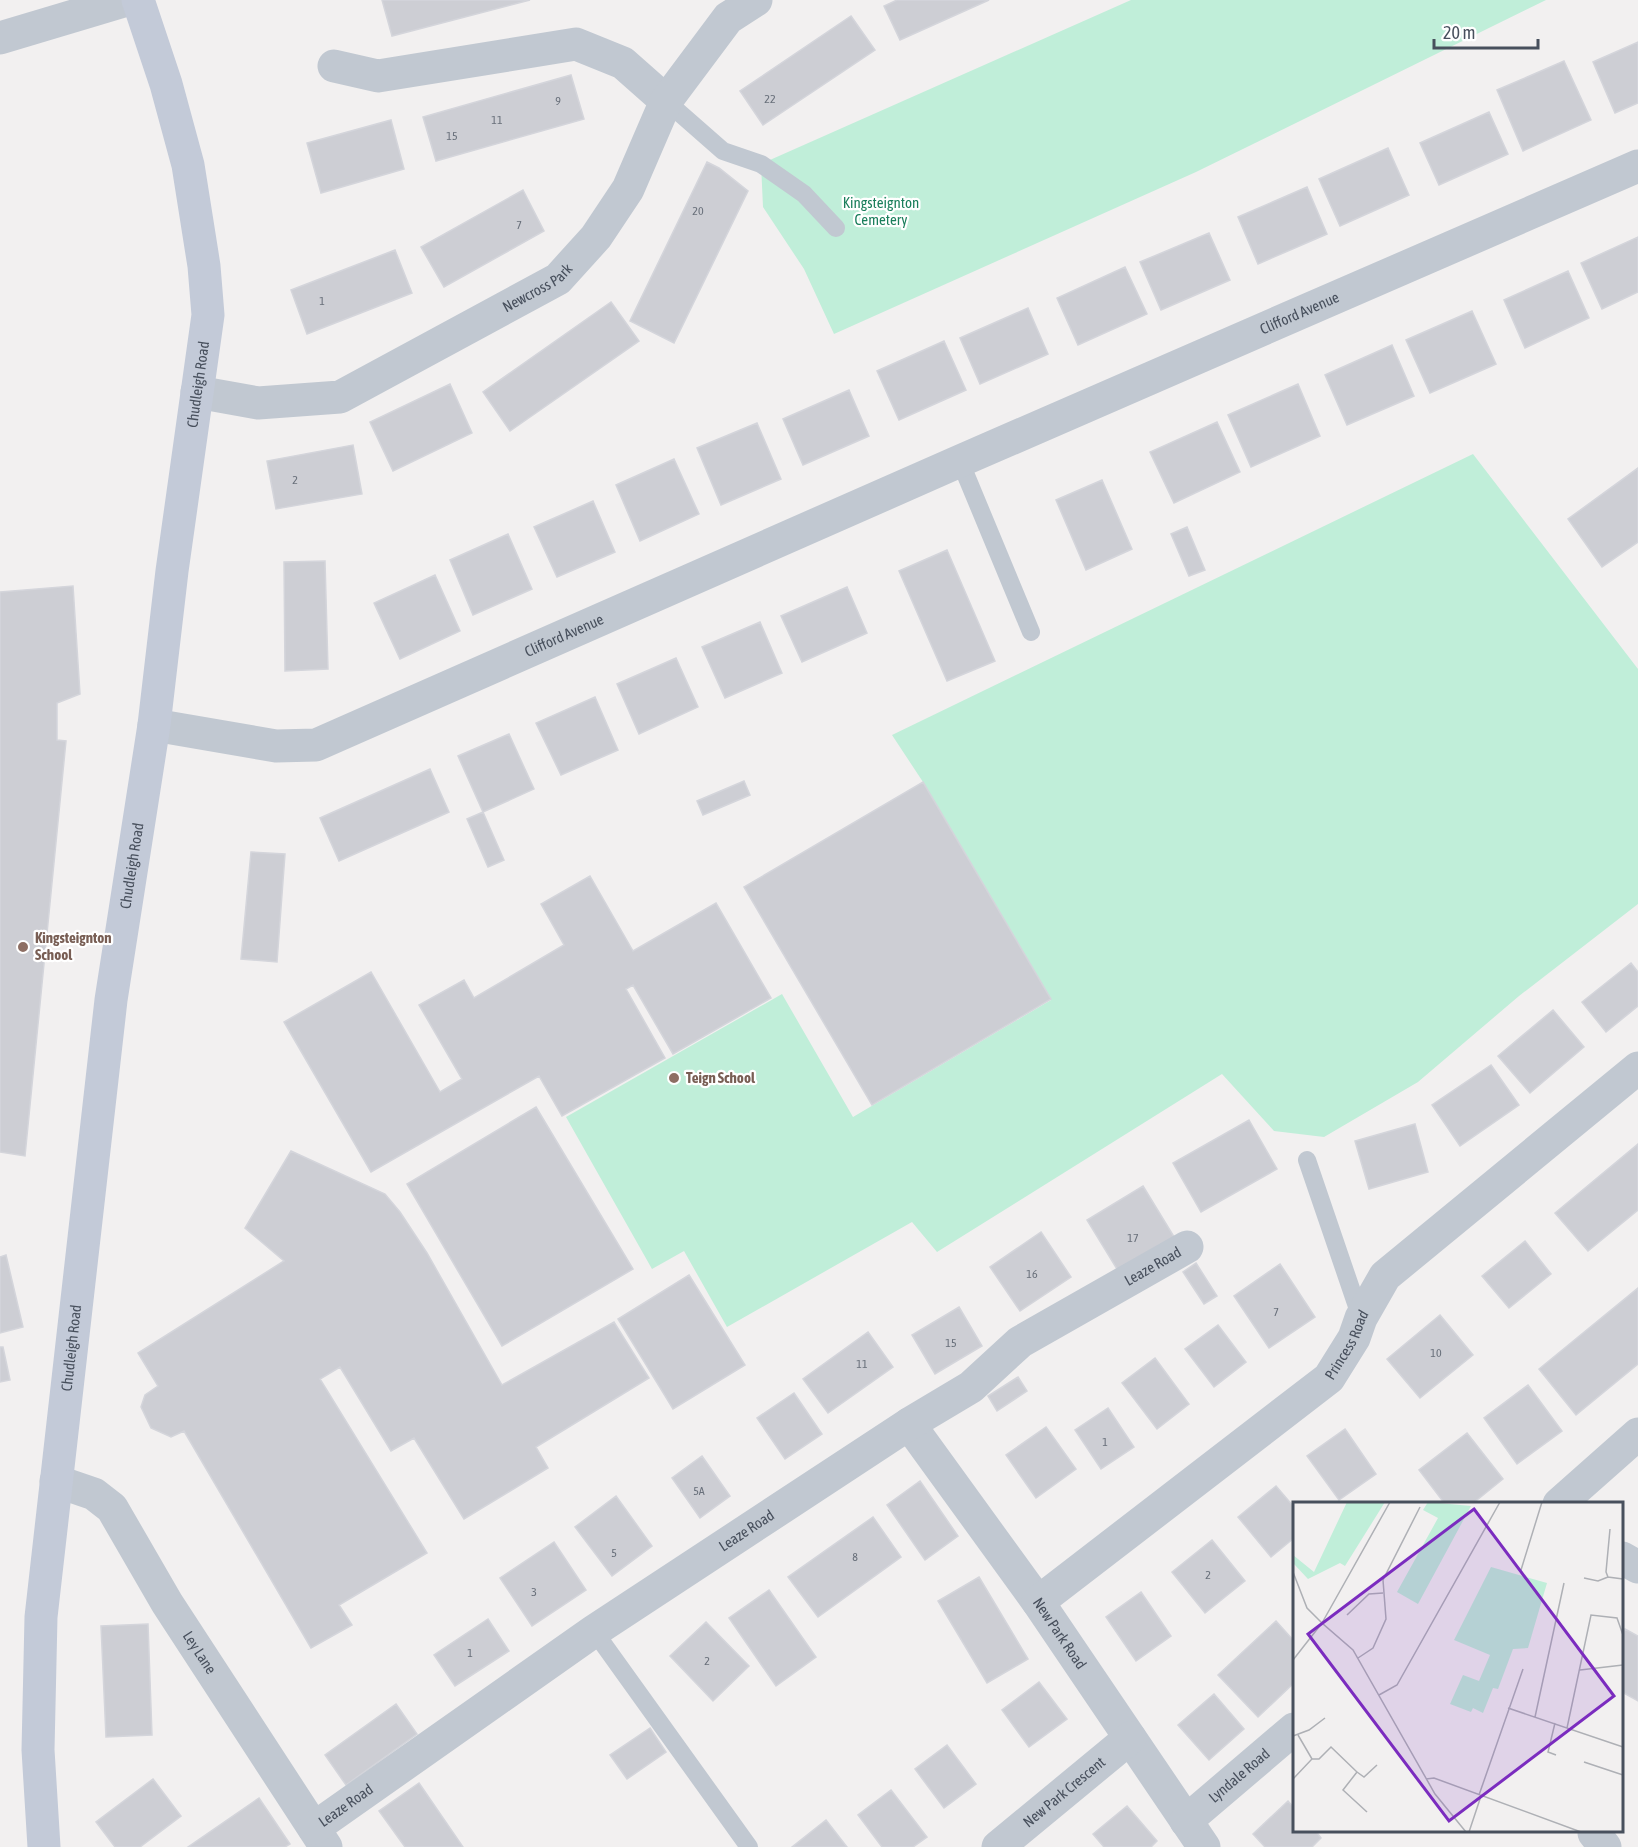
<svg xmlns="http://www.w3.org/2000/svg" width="1638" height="1847" viewBox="0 0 1638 1847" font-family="'Asap Condensed',sans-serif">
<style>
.green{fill:#c0eed9}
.building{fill:#cdced4;stroke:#d4d5db;stroke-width:1.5}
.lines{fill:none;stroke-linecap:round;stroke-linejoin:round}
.service{stroke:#c1c8d1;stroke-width:18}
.minor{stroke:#c1c8d1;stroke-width:33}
.tertiary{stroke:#c1c8d1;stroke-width:33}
.secondary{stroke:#c3cad8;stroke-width:33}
.education-dot{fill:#8d6e63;stroke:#fff;stroke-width:2}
.labels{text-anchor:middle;stroke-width:4.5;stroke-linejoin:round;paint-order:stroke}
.number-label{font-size:12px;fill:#69707b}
.park-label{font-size:15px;fill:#1a7e5b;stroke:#fff}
.street-label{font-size:15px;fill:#48505d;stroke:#fff}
.education-label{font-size:15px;font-weight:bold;fill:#785e54;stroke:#fff;text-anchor:start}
.inset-road{fill:none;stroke:#aeb0b5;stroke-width:1.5}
.view{fill:#7b2cbf;fill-opacity:0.15;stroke:#7b2cbf;stroke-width:3}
.inset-edge{fill:none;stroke:#48505d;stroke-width:3}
</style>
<rect width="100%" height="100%" fill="#f2f0f0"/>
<!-- green -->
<path class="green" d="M1131 0H1546L1196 172 834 334 804 269 763 207 761 164Z
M1473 454 1638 669V904L1519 996 1418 1082 1324 1137 1274 1131 1222 1074 937 1252 912 1222 727 1327 684 1251 652 1269 566 1117 782 994 853 1117 1051 1000 923 782 892 735Z"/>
<!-- building -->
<path class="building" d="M382 0H530L392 36Z
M897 0H989L900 40 884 6Z
M851 16 875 50 763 125 740 91Z
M1638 42V103L1615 113 1593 62Z
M1564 61 1591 120 1523 151 1497 90Z
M571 75 584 119 436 161 423 117Z
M1489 112 1508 154 1439 185 1420 143Z
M391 120 404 169 321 193 307 143Z
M1388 148 1409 195 1340 226 1319 179Z
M707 162 719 168 748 191 674 343 630 321Z
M1307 187 1327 234 1258 264 1238 217Z
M523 190 544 231 444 287 421 247Z
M1209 233 1230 280 1161 310 1140 262Z
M1638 237V292L1602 309 1581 263Z
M395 250 412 293 307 334 291 290Z
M1125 267 1147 314 1078 345 1057 298Z
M1568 271 1589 318 1525 348 1504 300Z
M611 302 639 341 510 431 483 392Z
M1028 308 1048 354 980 384 960 338Z
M1472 311 1496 364 1430 393 1406 340Z
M944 341 966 390 899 420 877 371Z
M1392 345 1414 396 1347 425 1325 375Z
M450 384 472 433 393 471 370 422Z
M1298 384 1320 436 1251 467 1228 415Z
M849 390 869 436 803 465 783 419Z
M1217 422 1240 472 1174 503 1150 452Z
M757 423 781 479 721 505 697 448Z
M353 445 362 494 276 509 267 461Z
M674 459 699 514 640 541 616 485Z
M1638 468V542L1602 567 1568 519Z
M1102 480 1132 549 1086 570 1056 500Z
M593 501 615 552 557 577 534 527Z
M1187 527 1205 570 1189 576 1171 534Z
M508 534 532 589 473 615 450 560Z
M947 550 995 661 947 681 899 571Z
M325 561 328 669 285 671 284 562Z
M435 575 460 631 400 659 374 603Z
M73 586 80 694 57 703V740L66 741 25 1156 0 1152V592Z
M847 587 867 633 802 662 781 616Z
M760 622 782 673 725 698 702 647Z
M676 658 698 707 639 734 617 684Z
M595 697 618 750 561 775 536 723Z
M509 734 534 789 483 812 458 756Z
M430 769 449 812 339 861 320 818Z
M744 781 750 795 703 815 697 801Z
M923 782 1051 999 872 1105 744 887Z
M483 812 504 860 488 867 467 819Z
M251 852 285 854 277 962 241 959Z
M590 876 633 951 716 903 771 998 673 1054 633 985 626 989 665 1058 562 1116 539 1076 371 1172 284 1022 371 972 440 1092 462 1079 419 1005 464 980 474 998 564 945 541 904Z
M1631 963 1638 972V1006L1606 1032 1582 1002Z
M1553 1010 1584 1047 1530 1093 1498 1056Z
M1491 1065 1519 1105 1460 1146 1432 1105Z
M536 1107 633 1269 502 1346 407 1184Z
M1249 1120 1277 1169 1201 1212 1173 1163Z
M1415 1124 1428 1172 1369 1189 1355 1141Z
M1638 1144V1210L1588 1251 1555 1213Z
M291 1151 385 1194 400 1212 427 1253 502 1385 614 1322 649 1378 536 1447 548 1468 464 1519 414 1438 391 1451 340 1367 320 1379 427 1553 339 1605 352 1625 311 1648 184 1431 171 1437 151 1428 141 1407 145 1395 158 1386 138 1353 284 1261 245 1228Z
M1143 1186 1176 1240 1120 1274 1087 1220Z
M1041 1232 1071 1277 1020 1311 990 1267Z
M1525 1241 1551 1274 1509 1308 1482 1276Z
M6 1255 23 1327 0 1333V1257Z
M1196 1263 1217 1296 1204 1304 1183 1272Z
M1280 1264 1315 1317 1269 1348 1234 1296Z
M689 1275 745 1365 673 1409 618 1319Z
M1638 1288V1364L1576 1415 1539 1369Z
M959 1307 982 1346 935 1374 912 1335Z
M1440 1315 1473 1355 1420 1398 1387 1359Z
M1218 1325 1246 1362 1214 1387 1185 1349Z
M868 1332 893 1367 828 1413 803 1379Z
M0 1347H3L10 1380 0 1382Z
M1155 1358 1189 1404 1157 1429 1122 1383Z
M1018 1377 1027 1391 997 1411 988 1396Z
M1528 1385 1562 1431 1517 1464 1484 1418Z
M794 1393 822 1434 785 1459 757 1418Z
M1108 1408 1134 1447 1101 1469 1075 1430Z
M1046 1427 1076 1469 1036 1498 1006 1455Z
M1345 1429 1376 1474 1339 1500 1307 1456Z
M1467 1433 1503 1479 1472 1504H1445L1419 1470Z
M702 1456 730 1496 700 1518 672 1478Z
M920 1481 958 1536 925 1560 887 1505Z
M1276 1486 1294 1507V1538L1271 1557 1238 1517Z
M616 1496 652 1546 612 1576 575 1527Z
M873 1517 901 1557 818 1617 788 1577Z
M1212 1540 1245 1581 1205 1613 1172 1572Z
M554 1542 586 1590 532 1626 500 1578Z
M979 1577 1028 1659 987 1683 938 1601Z
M769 1590 816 1657 776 1686 729 1618Z
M1141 1592 1171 1636 1136 1661 1106 1617Z
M488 1619 509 1651 455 1686 434 1655Z
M1276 1621 1294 1641V1683L1258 1717 1218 1675Z
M706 1622 749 1666 713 1701 670 1656Z
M148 1624 152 1735 106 1737 101 1626Z
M1625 1629 1638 1636V1701L1622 1692V1636Z
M1039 1682 1067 1719 1029 1747 1002 1710Z
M1214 1694 1244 1729 1209 1760 1178 1725Z
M396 1704 417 1734 346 1785 325 1755Z
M650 1728 666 1752 627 1779 610 1755Z
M947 1745 976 1784 944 1808 915 1769Z
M153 1779 181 1816 140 1847H115L96 1822Z
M419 1783 463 1847H405L379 1811Z
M891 1790 927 1837 913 1847H882L858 1815Z
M259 1798 290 1844 285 1847H188Z
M1288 1801 1294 1808V1830H1315L1321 1838 1312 1847H1265L1253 1834Z
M1127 1806 1157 1841 1151 1847H1104L1093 1834Z
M826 1820 847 1847H792Z"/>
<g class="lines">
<!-- service -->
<path class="service" d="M666 101 723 151 761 164 804 194 836 228
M960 461 1031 632
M1307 1160 1361 1318
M594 1631 749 1847"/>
<!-- minor -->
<g class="minor">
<path d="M334 66 378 76 576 44 623 63 666 101"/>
<path id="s1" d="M197 392 258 403 340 397 558 279 596 237 628 189 666 101 728 18 756 0"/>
<path id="s2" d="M154 725 276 746 316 745 960 461 1638 166"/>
<path id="s3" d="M909 1424 1038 1602 1204 1847"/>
<path id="s4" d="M56 1481 94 1494 112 1508 167 1603 326 1847"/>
<path d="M1559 1504 1638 1434"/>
<path d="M1622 1558 1638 1567"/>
<path id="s5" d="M1038 1602 1329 1378 1354 1338 1361 1318 1385 1276 1638 1068"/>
<path id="s6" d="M1186 1821 1294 1729"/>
<path id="s7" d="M314 1828 594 1631 909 1424 971 1387 1020 1342 1187 1247"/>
<path d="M1594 1833 1605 1847"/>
<path id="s8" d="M998 1847 1130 1738"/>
</g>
<!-- tertiary -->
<path class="tertiary" d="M0 38 127 0"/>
<!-- secondary -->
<path class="secondary" id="s9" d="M44 1847 38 1750 41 1617 111 1000 154 725 172 571 208 315 204 266 188 165 166 84 138 0"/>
</g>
<!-- markers -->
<g class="education-dot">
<circle cx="23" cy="947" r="6"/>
<circle cx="674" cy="1078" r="6"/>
</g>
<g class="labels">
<!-- number labels -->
<g class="number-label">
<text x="770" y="103">22</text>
<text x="558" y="105">9</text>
<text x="497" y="124">11</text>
<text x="452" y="140">15</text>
<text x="698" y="215">20</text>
<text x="519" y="229">7</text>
<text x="322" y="305">1</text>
<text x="295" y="484">2</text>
<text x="1133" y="1242">17</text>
<text x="1032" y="1278">16</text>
<text x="1276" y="1316">7</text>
<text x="951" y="1347">15</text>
<text x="1436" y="1357">10</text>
<text x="862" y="1368">11</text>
<text x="1105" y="1446">1</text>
<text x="699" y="1495">5A</text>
<text x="614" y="1557">5</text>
<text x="855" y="1561">8</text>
<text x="1208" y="1579">2</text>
<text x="534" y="1596">3</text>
<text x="470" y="1657">1</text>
<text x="707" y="1665">2</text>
</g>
<!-- park labels -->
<g class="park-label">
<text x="881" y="208">Kingsteignton<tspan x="881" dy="17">Cemetery</tspan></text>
</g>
<!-- street labels -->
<g class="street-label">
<text dy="5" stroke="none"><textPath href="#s1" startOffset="370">Newcross Park</textPath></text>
<text dy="5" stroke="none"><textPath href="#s2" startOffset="1238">Clifford Avenue</textPath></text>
<text dy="5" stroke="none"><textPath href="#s9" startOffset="1473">Chudleigh Road</textPath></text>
<text dy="5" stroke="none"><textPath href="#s2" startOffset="435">Clifford Avenue</textPath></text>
<text dy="5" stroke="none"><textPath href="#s9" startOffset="987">Chudleigh Road</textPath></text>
<text dy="5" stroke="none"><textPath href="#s7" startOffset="1011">Leaze Road</textPath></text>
<text dy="5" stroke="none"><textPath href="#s5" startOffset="405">Princess Road</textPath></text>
<text dy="5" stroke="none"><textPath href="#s9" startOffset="501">Chudleigh Road</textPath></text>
<text dy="5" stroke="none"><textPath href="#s7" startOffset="525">Leaze Road</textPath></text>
<text dy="5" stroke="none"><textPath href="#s3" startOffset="258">New Park Road</textPath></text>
<text dy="5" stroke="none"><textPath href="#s4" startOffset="232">Ley Lane</textPath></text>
<text dy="5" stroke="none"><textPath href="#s6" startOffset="70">Lyndale Road</textPath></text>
<text dy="5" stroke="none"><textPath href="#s8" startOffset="86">New Park Crescent</textPath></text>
<text dy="5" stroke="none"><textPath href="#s7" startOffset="39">Leaze Road</textPath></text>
</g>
<!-- education labels -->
<g class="education-label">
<text x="35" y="943">Kingsteignton<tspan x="35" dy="17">School</tspan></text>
<text x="686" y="1083">Teign School</text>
</g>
</g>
<!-- overview -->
<g transform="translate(1293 1502)">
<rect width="330" height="330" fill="#f2f0f0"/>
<path d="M54 0H92L52 64 47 61 15 77 0 61V53L21 70ZM135 0 178 4 125 102 104 90 145 16 130 8ZM198 65 254 81 235 146 220 147 205 187 200 186 190 211 180 206 178 210 157 202 170 173 186 179 197 153 161 138Z" fill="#c0eed9"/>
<path class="inset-road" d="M97 0 29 121 60 148 142 292 173 330M317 27 313 70 315 75 330 77M228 68 249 0M0 70 14 106 29 121 0 158M291 76 305 79 315 75M54 113 76 92 90 91M65 156 80 146 93 117 90 78 127 5M287 168 330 163M86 193 104 183 207 0M215 206 330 245M242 215 271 81M262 221 255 250 263 253M274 226 298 113 324 116 330 133M0 234 16 228 32 216M19 257H26L38 245 64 270 50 288 74 310M291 260 330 273M64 270 71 275 84 263M0 277 19 257 5 233M133 277 141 276 288 330M186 293 230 167M176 330 188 294"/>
<path class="view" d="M181 7 321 194 156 319 15 132Z"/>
<rect width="330" height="330" class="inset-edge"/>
</g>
<!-- scale -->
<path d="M1434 39v9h104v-9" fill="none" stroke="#48505d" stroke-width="3"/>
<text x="1443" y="39" font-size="18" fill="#48505d" stroke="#ffffff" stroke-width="4.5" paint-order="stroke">20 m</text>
</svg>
